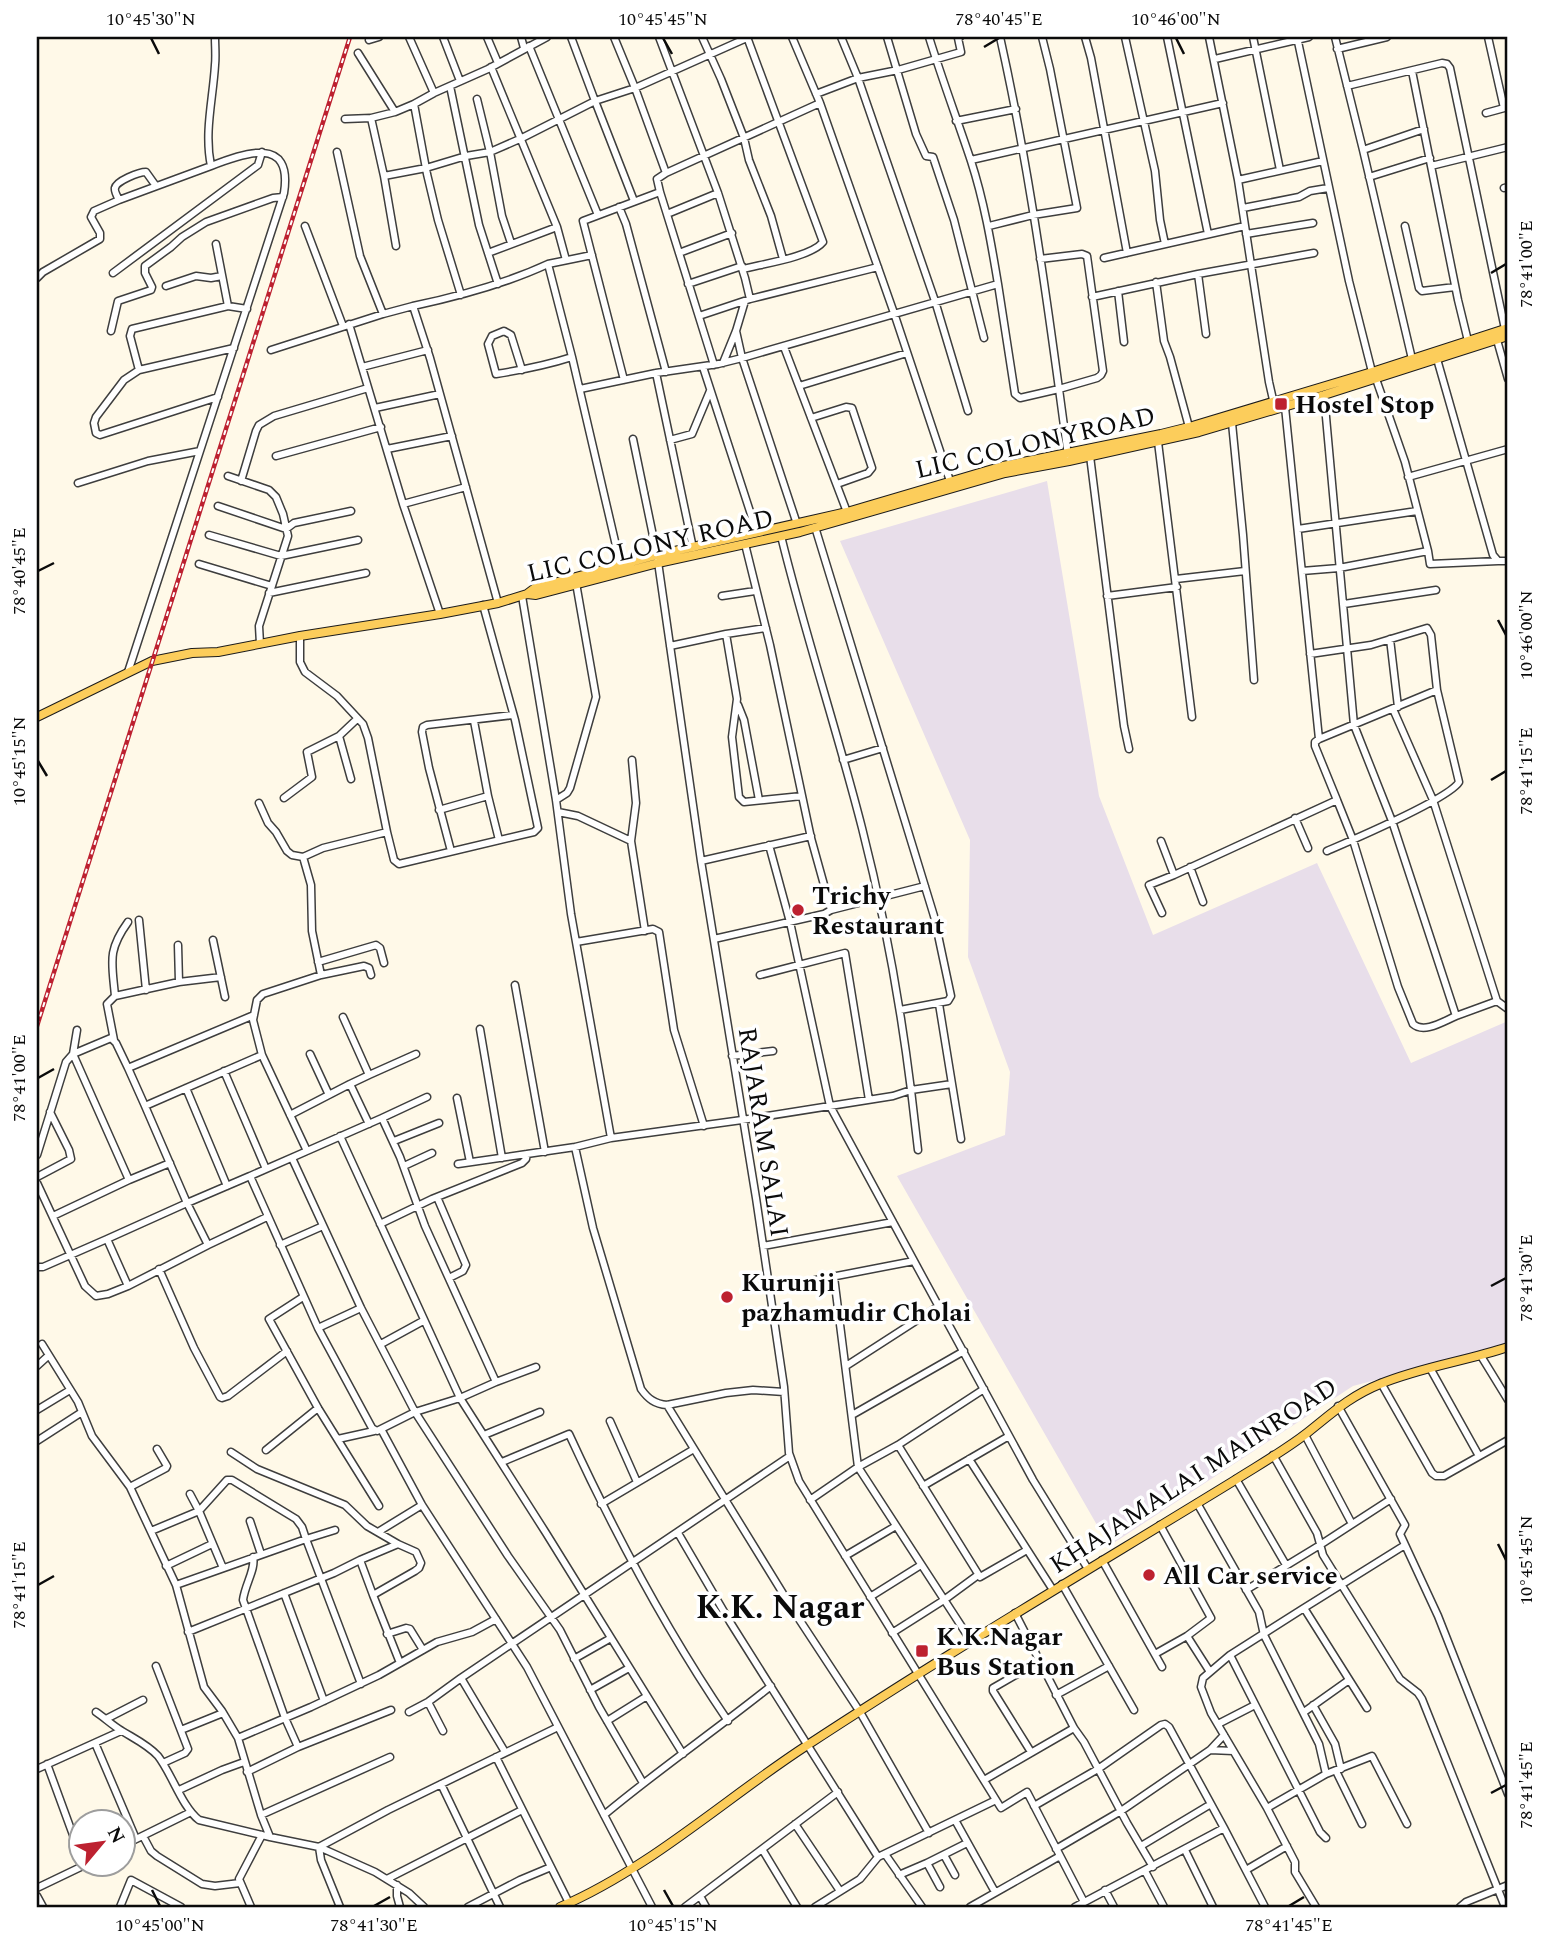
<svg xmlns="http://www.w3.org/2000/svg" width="1545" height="1944" viewBox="0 0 1545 1944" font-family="Spectral,serif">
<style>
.industrial{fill:#e8deea}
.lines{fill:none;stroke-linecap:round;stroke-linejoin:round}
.minor-casing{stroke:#3e3e3e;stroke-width:9}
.major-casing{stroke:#1c1c1c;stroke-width:10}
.minor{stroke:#fff;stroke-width:6}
.major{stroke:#fccd5b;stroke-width:8}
.rail-casing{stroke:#bd2130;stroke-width:4.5}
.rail{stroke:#fff;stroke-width:2;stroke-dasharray:5;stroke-linecap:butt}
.ticks{fill:none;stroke:#0b0b0b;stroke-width:2.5}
.poi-dot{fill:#bd2130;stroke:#fff;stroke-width:2.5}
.labels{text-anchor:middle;stroke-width:7;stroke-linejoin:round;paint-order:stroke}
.poi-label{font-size:26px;font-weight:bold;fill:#0b0b0b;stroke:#fff;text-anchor:start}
.street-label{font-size:26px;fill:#0b0b0b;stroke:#fff}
.district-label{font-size:33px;font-weight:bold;fill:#0b0b0b;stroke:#fff}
.neatline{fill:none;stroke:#0b0b0b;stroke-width:2.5}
.ticks-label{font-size:18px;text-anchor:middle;fill:#0b0b0b}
</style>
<rect width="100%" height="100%" fill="#fff9e8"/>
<!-- industrial -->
<path class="industrial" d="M1047 481 1099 796 1153 935 1317 863 1411 1063 1508 1021V1345L1353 1386 1109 1546 897 1176 1005 1135 1010 1072 968 957 970 840 840 541Z"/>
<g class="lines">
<!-- minor casing -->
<g class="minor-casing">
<path id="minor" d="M409 37 434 93
M443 37 460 81
M487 37 498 63
M521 37 524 48
M571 37 595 101 635 88 666 173 657 179 660 192
M614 37 635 88 749 37
M659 37 718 193 745 278 750 299
M702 37 721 79 744 138 749 160 771 216 783 259
M792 37 820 103 894 313 951 484
M841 37 858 78 935 301 968 411
M887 37 916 134 926 156 933 157 954 220 984 338
M929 37C942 79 957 119 971 161 984 201 991 242 998 284
M1000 37C1026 153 1043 271 1059 389L1097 378 1101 375 1103 371 1087 256 1082 254 1040 259
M1085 37 1091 58 1127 253
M1125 37 1155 171 1160 220 1165 244
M1167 37 1208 234
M1209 37 1238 180 1269 382 1274 404
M1253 37 1280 170
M1297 37 1349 281 1372 372
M1335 37 1363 150 1412 359
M1488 37 1504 108
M369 40 379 37
M529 46 598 215
M1337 49 1387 37
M358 53 395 112 414 104
M1215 59 1309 37
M491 67 557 227 566 260
M1412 71 1431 166
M450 86 479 225 498 284
M1347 86 1442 63 1447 64 1450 68 1505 329
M816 94 858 78 898 70 961 52 958 38 960 37
M477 99 490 152 502 216 511 243
M1486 113 1508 107
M371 118 395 112
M345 119 371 118 384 176 396 246
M956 121 1016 109
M1363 150 1424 129
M337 152 360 256 383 314
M971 160 1223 103
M666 173 820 103
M384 176 426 168 466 156 490 152 522 138 595 101 634 201
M1369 177 1430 158
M1238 180 1323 161
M1504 188 1508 187
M119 200C118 198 114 191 115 188 116 181 139 172 146 172L156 186
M619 207 626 224 666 372
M1243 208 1299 197 1310 191 1328 188
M667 214 718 193
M305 226 343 326
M989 226 1033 215 1077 208 1050 69 1042 37
M1405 226 1419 288 1422 291 1455 287
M1246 234 1313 223
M216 244 228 306
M488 253 557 227
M679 253 732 233
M1104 258 1245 226
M548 264 592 255
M743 269C762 264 811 257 823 242L747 37
M113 273 258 165 262 152
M1198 274 1206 334
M37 278 43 272 100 239V233L91 217 94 211 119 200 211 166
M1156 282 1164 341 1170 357 1189 427
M688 284 742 266
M166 286 196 276 211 278 222 276
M1118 291 1124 342
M461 295 438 220 427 174 414 104 434 93 488 69 547 37
M1092 297 1198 274 1314 253
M413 306C460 296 505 284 548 264L572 357 621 567
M699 316 750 299 878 267
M349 324 403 504 440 614
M111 331 118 301 151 290 152 287 145 273V266L171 247 182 237 206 222 273 198 283 197
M736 331 742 358 797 524
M1497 340 1508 379
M1468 341 1458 300 1431 166 1508 147
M784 347 847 512
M271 350 383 314 413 306 430 358 498 603
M1437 359 1493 555 1498 561H1508
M723 363 736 331 745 301
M362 367 428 350
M703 367 757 533
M139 370 130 336 132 329 228 306 247 309
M522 370 511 335 504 331 492 336 488 344 496 374C522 370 547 365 572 357
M624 380 583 221 660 192 714 365
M799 386 907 353
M580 389 656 373
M218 397 100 435 96 433 94 423 96 417 124 380 139 370 234 348
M1285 407 1319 739 1315 742V746L1337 800
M375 408 440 394
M811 418 846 407 852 408 872 468 868 473 837 484
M1232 423 1243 535 1254 680
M633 439 657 555 701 861 756 1198 784 1387 789 1453 799 1481 1001 1808 1027 1792 1084 1902
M670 440 692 434 710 391
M1158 442 1192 717
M387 449 452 436
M276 456 381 427
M1090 456 1124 726 1129 749
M228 476 269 490 276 497 283 514 288 536 259 626 260 644
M1408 477 1508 449
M241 481 256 431 259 425 274 416 368 388
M78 483 148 461 200 451
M403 504 466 487
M218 506 286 529 294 523 351 511
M815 527 934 916 951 996 948 1001 900 1010
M1298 529 1417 511
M209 535 281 556 358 540
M745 544 770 645 811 838 831 910 925 886
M693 548 656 373 718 364 742 358 998 284 1015 394 1020 398 1059 389 1068 456
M1428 551 1430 564 1498 561
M199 564 272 586
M1302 571 1339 568 1428 551 1405 462 1376 379
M1176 579 1245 571
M269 593 366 573
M522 596 556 800 571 914 611 1138
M722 596 755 591
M1107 596 1177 587
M1344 604 1436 590
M766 628 726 634 737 699 732 737 739 797 744 802 802 796
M300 636V662L305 672 337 696 363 724 368 738 387 832 323 848 303 857 311 885 312 931 321 975 263 994 257 1000 253 1020 262 1055 307 1151 382 1118 400 1157 425 1226 496 1382 460 1398 415 1412 377 1431 372 1428 318 1328 250 1176 307 1151
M1390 639 1398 707
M670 646 726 634
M1310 654 1371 645 1427 628 1431 635 1437 690
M128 672 284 193C293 135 244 153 211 166 204 132 213 99 215 65 216 56 215 46 215 37
M738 705 744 720 759 800
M1393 709 1433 800 1497 1001 1456 1016
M339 736 351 779
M1319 739 1437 690 1459 782C1449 799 1350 841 1327 851
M632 760 636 803 631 841 645 931
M843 760 883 748
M488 796 499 840
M284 798 312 777 307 752 339 736 357 719
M556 800 567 793 570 788 596 697 576 583
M259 803 268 823 276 832 287 851 292 855 303 857
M439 810 488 796 474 721
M558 812 578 816 631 841
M1295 818 1308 848
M387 832 394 860 399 864 534 832 538 828 515 720 483 605
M1161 841 1174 875 1337 800 1353 840 1398 987 1413 1024C1424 1034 1444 1021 1456 1016L1392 821 1354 725 1324 395
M769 845 790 922 830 1106 914 1261
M451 851 429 768 422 732 423 727 427 725 513 715
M701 861 811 836
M1190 867 1203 902
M1162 913 1149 885 1174 875
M139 920 146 990
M714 939 824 914 831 910
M213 940 225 997
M576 942 653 929 659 932 674 1030 704 1126
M178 945 179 982
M318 962 376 945 380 948 384 963
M321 975 364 966 369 968 371 975
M760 975 845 953 869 1100
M515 985 545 1152
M115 996C112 962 107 951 128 922
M1497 1001 1508 1009
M254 1015 128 1068 145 1106 262 1055
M343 1017 369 1075 350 1084
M480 1029 502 1158
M114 1040 107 1004 115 996 179 982 221 977
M73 1054 111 1038 116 1043 128 1068
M73 1054 77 1030
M310 1054 329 1095
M732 1056 773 1051
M224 1071 266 1169
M369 1075 416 1054
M952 1084 961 1139
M186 1088 227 1186
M457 1098 470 1162
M145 1106 187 1203 250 1176
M290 1115 350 1084 369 1124
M382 1118 427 1097
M340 1136 460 1398 546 1533 683 1754
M394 1141 439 1123
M575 1147 593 1228 641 1389C648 1399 655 1404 667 1405L726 1393 753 1390 784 1392
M918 1150 911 1090 952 1084 939 1004
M37 1155 66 1062 73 1054 129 1180
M292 1158 361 1308 415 1412 508 1556 560 1630 599 1707 643 1783
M458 1164 527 1154
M404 1166 432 1153
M37 1177 71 1159 69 1150 50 1112
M37 1183 85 1286 96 1296 108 1294 128 1286
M437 1197 466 1265 463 1271 449 1278
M53 1216 129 1180 170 1163
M380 1224 432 1199 522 1163 526 1159 527 1154 575 1147 611 1138 742 1120 893 1096 911 1090C900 1002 884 914 862 828 837 730 805 634 781 536
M208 1245 128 1286 107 1239 187 1203 208 1245 267 1217
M280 1245 323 1226
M763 1246 893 1222
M37 1267H43L107 1239
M159 1269 194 1348 220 1397 222 1398 228 1396 287 1351
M834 1277 858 1467 971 1641
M769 1289 914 1261 1033 1480 1088 1569
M303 1297 269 1319 318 1408 379 1506
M318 1328 361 1308
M42 1344 78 1402 92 1436 130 1487 176 1585 204 1687 222 1711 238 1738
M381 1344 423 1321
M1481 1356 1508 1400
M37 1366 48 1356
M846 1366 939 1306
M1430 1368 1479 1456
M496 1382 536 1367
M1381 1383 1432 1473 1436 1476H1444L1508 1440
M667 1405 795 1613 860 1712 929 1833
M1338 1406 1405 1525 1400 1534 1438 1616 1508 1794
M37 1410 70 1390
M852 1415 964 1351
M610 1421 637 1482
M381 1429 422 1505 527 1667 652 1907
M484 1435 540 1412
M1305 1435 1352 1524
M338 1439 374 1431
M37 1441 82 1412
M898 1445 980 1577 1027 1550
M266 1450 318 1408
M231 1452 257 1469 345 1505 367 1526 398 1544
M1273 1455 1317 1533 1323 1555 1400 1679 1418 1693 1422 1699 1505 1907
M969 1459 1053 1590
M502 1462 569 1434C615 1534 666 1630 728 1721
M1236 1479 1286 1565
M923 1486 1009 1436
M130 1487 166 1468 167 1466 157 1449
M190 1494 199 1511 227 1480H232L296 1519 302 1527 306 1539 335 1530
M810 1500 858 1467 898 1445 984 1389
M1197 1503 1259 1612 1264 1635 1319 1744 1326 1774 1372 1756 1407 1824
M601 1504 694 1449
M250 1521 261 1554
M151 1531 199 1511 223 1568
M378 1532 422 1505
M678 1533 730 1622 878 1857 996 1800
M845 1556 896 1526
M253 1557C256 1569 245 1584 243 1600L285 1718 298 1747
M1102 1560 1162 1667
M166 1566 212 1544
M1062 1584 1134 1710
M176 1585 306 1539 361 1684
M1246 1590 1320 1545 1391 1499
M284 1593 324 1701
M373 1595 400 1663
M870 1597 921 1565
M1304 1608 1230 1655 1320 1832 1326 1838
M1015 1613 1074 1728 1084 1742 1127 1823 1153 1867
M188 1632 334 1573 360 1560 398 1544 416 1552 421 1563 419 1568 415 1571 373 1595 360 1560
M892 1633 944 1600 978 1575
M387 1634 406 1628 410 1629 423 1650
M1187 1636 1210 1672
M1155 1654 1187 1636 1211 1618 1160 1525
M1230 1655 1203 1678 1201 1687 1211 1713 1267 1808 1295 1862V1872L1316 1907
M574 1659 611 1638
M156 1666 188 1749 185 1753 163 1763
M461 1678 505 1752
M590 1690 629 1668
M1056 1695 1109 1666
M428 1702 443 1731
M1313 1705 1335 1744 1341 1769
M1367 1708 1304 1608 1405 1545
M96 1712C105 1718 113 1726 122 1731 135 1739 148 1745 158 1756 172 1774 182 1807 199 1820L270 1837 319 1847 375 1872 409 1893 424 1907
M409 1712 428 1702 461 1678 790 1456
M1304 1712 1349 1680
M106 1719 143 1700
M607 1721 647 1696
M1218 1724 1255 1705
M181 1730 223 1713
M95 1743 136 1839
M1210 1750 1233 1751
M1031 1752 993 1691V1688L1040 1661
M496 1757 569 1903
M47 1764 80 1854
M37 1769 121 1731
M1336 1771 1362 1824
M247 1772 298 1747 391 1710
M984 1780 1074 1728
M441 1784 500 1907
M179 1790 222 1770 244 1762
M1034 1806 1098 1769 1161 1725 1165 1724 1169 1727 1224 1828 1265 1907
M1267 1808 1326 1774
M261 1815 390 1757
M604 1815C658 1770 716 1730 771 1686
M955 1820 995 1892
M795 1824 840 1891
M143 1836 151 1851 157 1856 202 1884 215 1886 240 1883
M270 1837 261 1815 238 1738 311 1707 379 1675 437 1642 472 1632 496 1619
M122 1846 191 1812
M1141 1846 1211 1804
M762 1849 797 1907
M1056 1849 1121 1811 1210 1750 1224 1735
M1185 1850 1213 1907
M885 1854 922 1907
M944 1855 955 1875
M927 1863 940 1887
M1246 1870 1287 1846
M1145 1871 1164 1907
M899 1875 927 1863 967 1843
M387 1879 522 1810
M397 1885V1896L400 1907
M37 1888 87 1864
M1105 1890 1114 1907
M37 1896 43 1907
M700 1896 706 1907
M120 1907 131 1880 181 1907
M251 1907 239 1879 262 1835
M340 1907 321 1860 319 1847 388 1810 558 1727
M468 1907 520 1880 551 1867
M685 1907 838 1792
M815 1907 860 1879 878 1857
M970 1907 1060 1856
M1075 1907 1224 1828
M1460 1907 1466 1902 1508 1885"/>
</g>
<!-- major casing -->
<g class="major-casing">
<path id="major" d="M527 594 535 588 657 555 847 512 1003 466 1161 434 1189 427 1372 372 1508 328
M37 717 152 661 192 653 218 652 300 636 440 614 498 603 527 594 536 595 658 563 800 532 1005 473 1069 461 1199 432 1324 395 1508 336
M560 1907C649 1869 726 1798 806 1746 946 1654 1090 1569 1232 1482 1257 1466 1284 1451 1307 1433 1331 1414 1350 1396 1380 1384 1421 1367 1466 1361 1508 1347"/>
</g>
<!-- minor -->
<use href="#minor" class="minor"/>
<!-- major -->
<use href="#major" class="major"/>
<!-- rail casing -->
<g class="rail-casing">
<path id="rail" d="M37 1026 350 37"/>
</g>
<!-- rail -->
<use href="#rail" class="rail"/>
</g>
<!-- ticks -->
<path class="ticks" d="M151 38 159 54M663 38 672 54M1176 38 1184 54M984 47 999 38M1491 273 1506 264M38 571 54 563M1498 620 1506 635M38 761 47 776M1491 780 1506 771M38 1078 54 1069M1491 1286 1506 1278M1498 1544 1506 1560M38 1585 54 1576M1491 1793 1506 1785M152 1890 160 1906M664 1890 673 1906M374 1906 390 1897M1289 1906 1304 1897"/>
<!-- markers -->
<g class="poi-dot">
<rect x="1274" y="397" width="14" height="14" rx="3.5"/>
<circle cx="798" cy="910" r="7"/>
<circle cx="727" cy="1297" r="7"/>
<circle cx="1149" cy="1575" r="7"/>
<rect x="915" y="1644" width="14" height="14" rx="3.5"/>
</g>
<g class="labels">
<!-- poi labels -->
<g class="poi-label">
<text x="1295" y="413">Hostel Stop</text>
<text x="812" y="904">Trichy<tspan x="812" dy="30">Restaurant</tspan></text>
<text x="741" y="1291">Kurunji<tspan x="741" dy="30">pazhamudir Cholai</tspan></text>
<text x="1163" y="1584">All Car service</text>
<text x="936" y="1645">K.K.Nagar<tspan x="936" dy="30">Bus Station</tspan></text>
</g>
<!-- street labels -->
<g class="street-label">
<text transform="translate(1035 442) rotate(-13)" y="9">LIC COLONYROAD</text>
<text transform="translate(650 545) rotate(-13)" y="9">LIC COLONY ROAD</text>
<text transform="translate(764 1132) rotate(81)" y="9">RAJARAM SALAI</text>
<text transform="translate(1193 1475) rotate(-33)" y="9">KHAJAMALAI MAINROAD</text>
</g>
<!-- district labels -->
<g class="district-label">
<text x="780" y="1618">K.K. Nagar</text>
</g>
</g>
<!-- border -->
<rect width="1545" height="1944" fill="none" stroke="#ffffff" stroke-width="77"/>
<!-- north arrow -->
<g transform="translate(102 1843) rotate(61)"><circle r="33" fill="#ffffff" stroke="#9d9d9d" stroke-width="2"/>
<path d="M0-5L12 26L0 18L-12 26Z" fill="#bd2130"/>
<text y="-10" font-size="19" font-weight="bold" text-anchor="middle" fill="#0b0b0b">N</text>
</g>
<rect x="38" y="38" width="1468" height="1868" class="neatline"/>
<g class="ticks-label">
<text x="151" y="25">10°45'30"N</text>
<text x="663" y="25">10°45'45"N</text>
<text x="999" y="25">78°40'45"E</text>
<text x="1176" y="25">10°46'00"N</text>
<text transform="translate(1526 264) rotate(-90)" y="6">78°41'00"E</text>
<text transform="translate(19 571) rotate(-90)" y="6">78°40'45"E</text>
<text transform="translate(1526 635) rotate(-90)" y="6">10°46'00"N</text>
<text transform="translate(19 761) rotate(-90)" y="6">10°45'15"N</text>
<text transform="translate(1526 771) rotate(-90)" y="6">78°41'15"E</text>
<text transform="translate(19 1078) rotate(-90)" y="6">78°41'00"E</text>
<text transform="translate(1526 1278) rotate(-90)" y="6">78°41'30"E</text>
<text transform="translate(1526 1560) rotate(-90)" y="6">10°45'45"N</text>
<text transform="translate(19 1585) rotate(-90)" y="6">78°41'15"E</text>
<text transform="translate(1526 1785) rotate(-90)" y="6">78°41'45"E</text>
<text x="160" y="1931">10°45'00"N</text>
<text x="374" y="1931">78°41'30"E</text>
<text x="673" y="1931">10°45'15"N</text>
<text x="1289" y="1931">78°41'45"E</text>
</g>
</svg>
